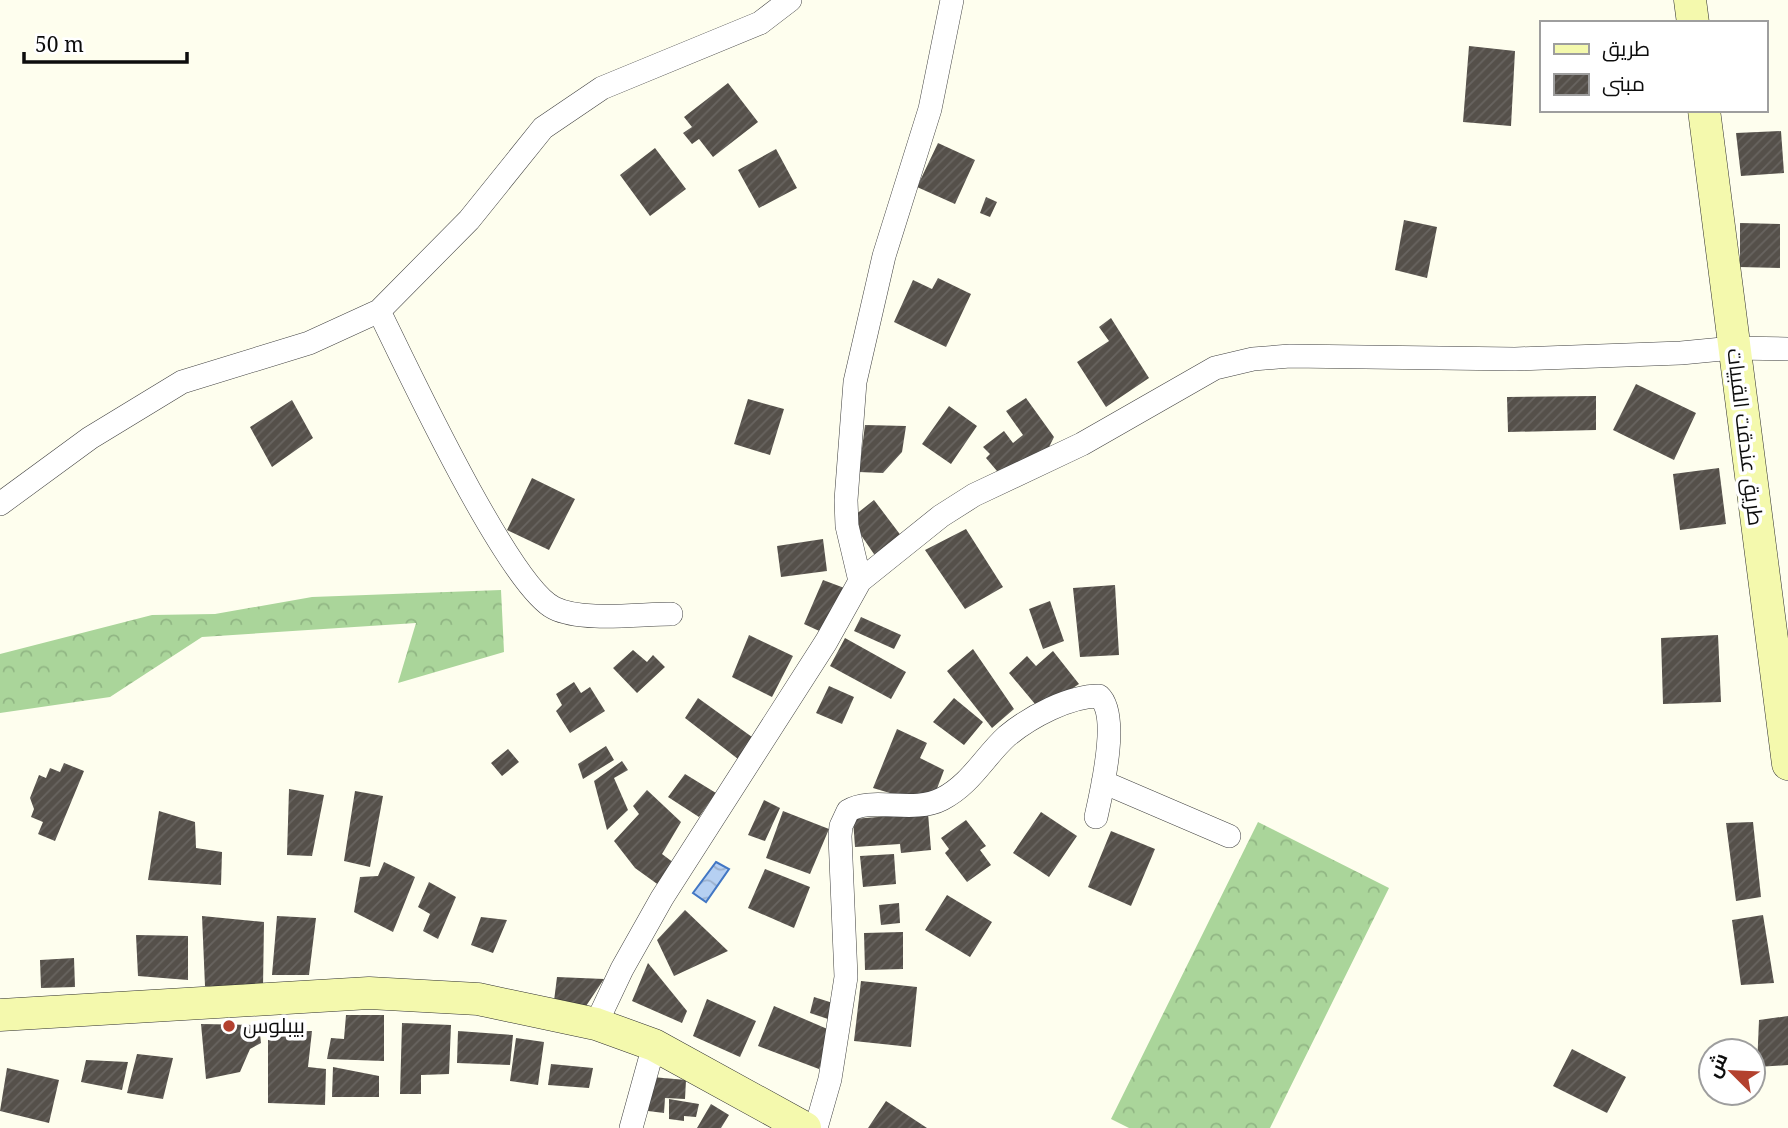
<svg xmlns="http://www.w3.org/2000/svg" width="1788" height="1128" viewBox="0 0 1788 1128" font-family="'Noto Serif',Cairo,serif">
<style>
.forest{fill:url(#forest-crowns)}
.water{fill:url(#water-waves);stroke:#4277c4;stroke-width:2}
.building{fill:url(#building-hatch)}
.lines{fill:none;stroke-linecap:round;stroke-linejoin:round}
.minor-casing{stroke:#404040;stroke-width:24}
.secondary-casing{stroke:#2f2f2f;stroke-width:33}
.minor{stroke:#fff;stroke-width:23}
.secondary{stroke:#f4f9ad;stroke-width:32}
.poi-dot{fill:#b3412e;stroke:#fff;stroke-width:2.5}
.labels{text-anchor:middle;stroke-width:7;stroke-linejoin:round;paint-order:stroke}
.street-label{font-size:21px;fill:#0d0d0d;stroke:#fff}
.poi-label{font-size:21px;fill:#0d0d0d;stroke:#fff;text-anchor:start}
</style>
<defs>
<pattern id="forest-crowns" width="20" height="18" patternUnits="userSpaceOnUse" patternTransform="scale(1.75)"><rect width="20" height="18" fill="#aad59a"/><path d="M2 6a3 3 0 1 1 6 0M12 15a3 3 0 1 1 6 0" fill="none" stroke="#91b684"/></pattern>
<pattern id="water-waves" width="16" height="10" patternUnits="userSpaceOnUse" patternTransform="scale(1.75)"><rect width="16" height="10" fill="#b6d0f2"/><path d="M0 5q4-4 8 0t8 0" fill="none" stroke="#9bb1ce"/></pattern>
<pattern id="building-hatch" width="6" height="6" patternUnits="userSpaceOnUse" patternTransform="scale(1.75)"><rect width="6" height="6" fill="#55504a"/><path d="M-1 1l2-2M0 6l6-6M5 7l2-2" fill="none" stroke="#686460"/></pattern>
</defs>
<rect width="100%" height="100%" fill="#fefeee"/>
<!-- forest -->
<path class="forest" d="M501 590 504 652 398 683 416 623 202 637 110 697 0 713V654L152 615 215 614 312 597Z
M1258 822 1389 888 1270 1128H1129L1111 1119Z"/>
<!-- water -->
<path class="water" d="M716 862 729 869 706 902 693 893Z"/>
<!-- building -->
<path class="building" d="M1469 46 1515 51 1511 126 1463 122Z
M728 83 758 122 713 157 699 139 692 144 683 133 692 127 684 117Z
M1781 131 1784 173 1741 176 1736 133Z
M938 143 975 160 955 204 917 187Z
M655 148 686 189 650 216 620 175Z
M776 149 797 188 759 208 738 170Z
M986 197 997 202 990 217 980 213Z
M1404 220 1437 227 1427 278 1395 270Z
M1740 223 1780 224V268L1740 267Z
M938 278 971 294 946 347 894 322 913 280 932 289Z
M1111 318 1149 378 1106 407 1077 362 1109 341 1099 327Z
M1636 384 1696 413 1674 460 1613 430Z
M1596 396V430L1508 432 1507 397Z
M1026 398 1054 437 1049 447 1002 477 986 458 990 454 983 447 1004 431 1013 443 1023 435 1006 411Z
M748 399 784 409 770 455 734 444Z
M292 400 313 438 272 467 250 427Z
M949 406 977 426 951 464 922 444Z
M865 425 906 426 902 452 883 473 859 472Z
M1719 468 1726 524 1680 530 1673 474Z
M532 478 575 499 549 550 507 530Z
M874 500 902 537 876 557 850 519Z
M966 529 1003 587 965 609 925 550Z
M823 539 827 571 781 577 777 546Z
M823 580 847 589 828 635 804 624Z
M1115 585 1119 655 1080 657 1073 588Z
M1050 601 1064 641 1043 649 1029 609Z
M861 617 901 635 894 649 854 631Z
M749 635 793 656 772 697 732 677Z
M1718 635 1721 702 1663 704 1661 638Z
M845 638 906 672 891 699 830 666Z
M973 649 1014 709 992 728 947 671Z
M633 650 647 662 653 655 665 667 637 693 613 668Z
M1053 651 1079 684 1040 710 1009 673 1027 656 1036 666Z
M574 682 581 693 590 687 605 711 570 733 556 711 562 705 556 694Z
M829 686 854 697 842 724 816 713Z
M698 698 752 737 738 759 685 718Z
M954 698 983 722 964 745 933 722Z
M897 729 927 743 920 758 944 770 935 794 910 799 873 788Z
M606 746 614 760 583 779 578 764Z
M508 749 519 762 502 776 491 763Z
M622 761 628 770 614 778 628 810 607 830 594 781Z
M64 763 84 771 55 841 38 834 43 822 31 817 34 809 30 798 39 775 46 778 50 768 60 772Z
M685 774 716 793 699 817 668 797Z
M289 789 324 795 312 856 287 855Z
M647 790 681 822 662 854 674 863 660 886 635 868 614 841 639 814 633 806Z
M355 791 383 796 370 867 344 861Z
M764 800 780 808 765 841 748 835Z
M159 811 195 822 196 848 222 852 221 885 148 880Z
M783 811 829 829 810 874 766 858Z
M1041 812 1077 836 1049 877 1013 853Z
M928 813 931 850 901 853 900 844 855 847 853 819Z
M966 820 986 846 980 850 991 865 967 882 945 853 949 849 941 838Z
M1753 822 1761 897 1736 901 1726 823Z
M1111 831 1155 849 1131 906 1088 887Z
M894 854 896 884 863 887 860 856Z
M384 862 415 877 393 932 354 912 360 877 378 876Z
M765 869 810 887 794 928 748 908Z
M429 882 456 897 438 939 423 931 430 914 418 907Z
M947 895 992 922 970 957 925 930Z
M899 903 900 923 881 925 879 905Z
M685 910 728 951 674 976 657 940Z
M1763 915 1774 983 1741 985 1732 920Z
M202 916 264 922 263 987 205 986Z
M277 916 316 918 309 975H272Z
M481 917 507 920 493 953 471 945Z
M903 932V969L865 970 864 933Z
M136 935 188 936V980L138 976Z
M74 958 75 987 41 988 40 960Z
M648 963 687 1011 682 1023 632 1001Z
M557 977 604 979 586 1006 554 1001Z
M861 981 917 987 911 1047 854 1041Z
M814 997 836 1004 831 1020 810 1013Z
M707 999 756 1021 740 1057 693 1036Z
M774 1006 832 1031 819 1069 758 1046Z
M346 1015H384V1061L327 1059 331 1038 344 1039Z
M1788 1016V1065L1757 1067 1759 1020Z
M402 1023 451 1025 449 1074 421 1075V1094H400Z
M201 1024 259 1025 261 1043 250 1049 240 1072 206 1079Z
M312 1031 308 1067 326 1069 325 1105 268 1103V1032Z
M458 1031 513 1035 510 1065 457 1063Z
M516 1038 544 1042 538 1085 510 1081Z
M1572 1049 1626 1077 1607 1113 1553 1086Z
M137 1054 173 1058 163 1099 127 1093Z
M86 1060 128 1062 122 1090 81 1082Z
M551 1064 593 1068 589 1088 548 1085Z
M333 1067 379 1076V1097H332Z
M7 1068 59 1080 49 1123 0 1111Z
M652 1077 686 1080 685 1099 665 1098 664 1113 648 1111Z
M669 1099 699 1104 696 1117 684 1116V1121L669 1119Z
M886 1101 927 1128H868Z
M711 1104 729 1115 721 1128H697Z"/>
<g class="lines">
<!-- minor casing -->
<g class="minor-casing">
<path id="minor" d="M379 311C406 366 508 585 554 608 582 622 639 614 671 614
M0 504 90 438 182 382 309 343 379 311 469 220 543 128 602 88 760 23 790 0
M860 581 847 526 846 500 855 382 884 256 930 109 952 0
M1103 782 1229 836
M596 1024 622 969 662 898 826 642 860 581 941 516 974 495 1082 444 1215 368 1253 359 1290 356 1515 359 1681 353 1733 348 1788 349
M631 1128 654 1045
M816 1128 830 1079 846 977 840 836 841 826 848 811C872 796 913 814 942 799 971 784 984 757 1007 736 1030 717 1069 696 1099 696 1120 715 1102 790 1096 817"/>
</g>
<!-- secondary casing -->
<g class="secondary-casing">
<path id="secondary" d="M1690 0 1693 23
M1704 110 1788 764
M0 1015 369 993 478 999 596 1024 654 1045 805 1128"/>
</g>
<!-- minor -->
<use href="#minor" class="minor"/>
<!-- secondary -->
<use href="#secondary" class="secondary"/>
</g>
<!-- markers -->
<circle class="poi-dot" cx="229" cy="1026" r="7"/>
<g class="labels">
<!-- street labels -->
<g class="street-label">
<text transform="translate(1745 437) rotate(83)" y="7">طريق عندقت القبيات</text>
</g>
<!-- poi labels -->
<g class="poi-label">
<text x="243" y="1033">بيبلوس</text>
</g>
</g>
<!-- legend -->
<rect x="1540" y="21" width="228" height="91" fill="#ffffff" stroke="#9e9e9e" stroke-width="2"/>
<rect x="1554" y="44" width="35" height="10" fill="#f4f9ad" stroke="#9e9e9e" stroke-width="2"/>
<text x="1602" y="56" font-size="21" fill="#0d0d0d">طريق</text>
<rect x="1554" y="74" width="35" height="21" fill="url(#building-hatch)" stroke="#9e9e9e" stroke-width="2"/>
<text x="1602" y="91" font-size="21" fill="#0d0d0d">مبنى</text>
<!-- north arrow -->
<g transform="translate(1732 1072) rotate(294)"><circle r="33" fill="#ffffff" stroke="#9e9e9e" stroke-width="2"/>
<path d="M0-5L12 26L0 18L-12 26Z" fill="#b3412e"/>
<text y="-10" font-size="19" font-weight="bold" text-anchor="middle" fill="#0d0d0d">ش</text>
</g>
<!-- scale -->
<path d="M24 52v10h163v-10" fill="none" stroke="#0d0d0d" stroke-width="3.5"/>
<text x="35" y="52" font-size="21" fill="#0d0d0d" stroke="#ffffff" stroke-width="5" paint-order="stroke">50 m</text>
</svg>
